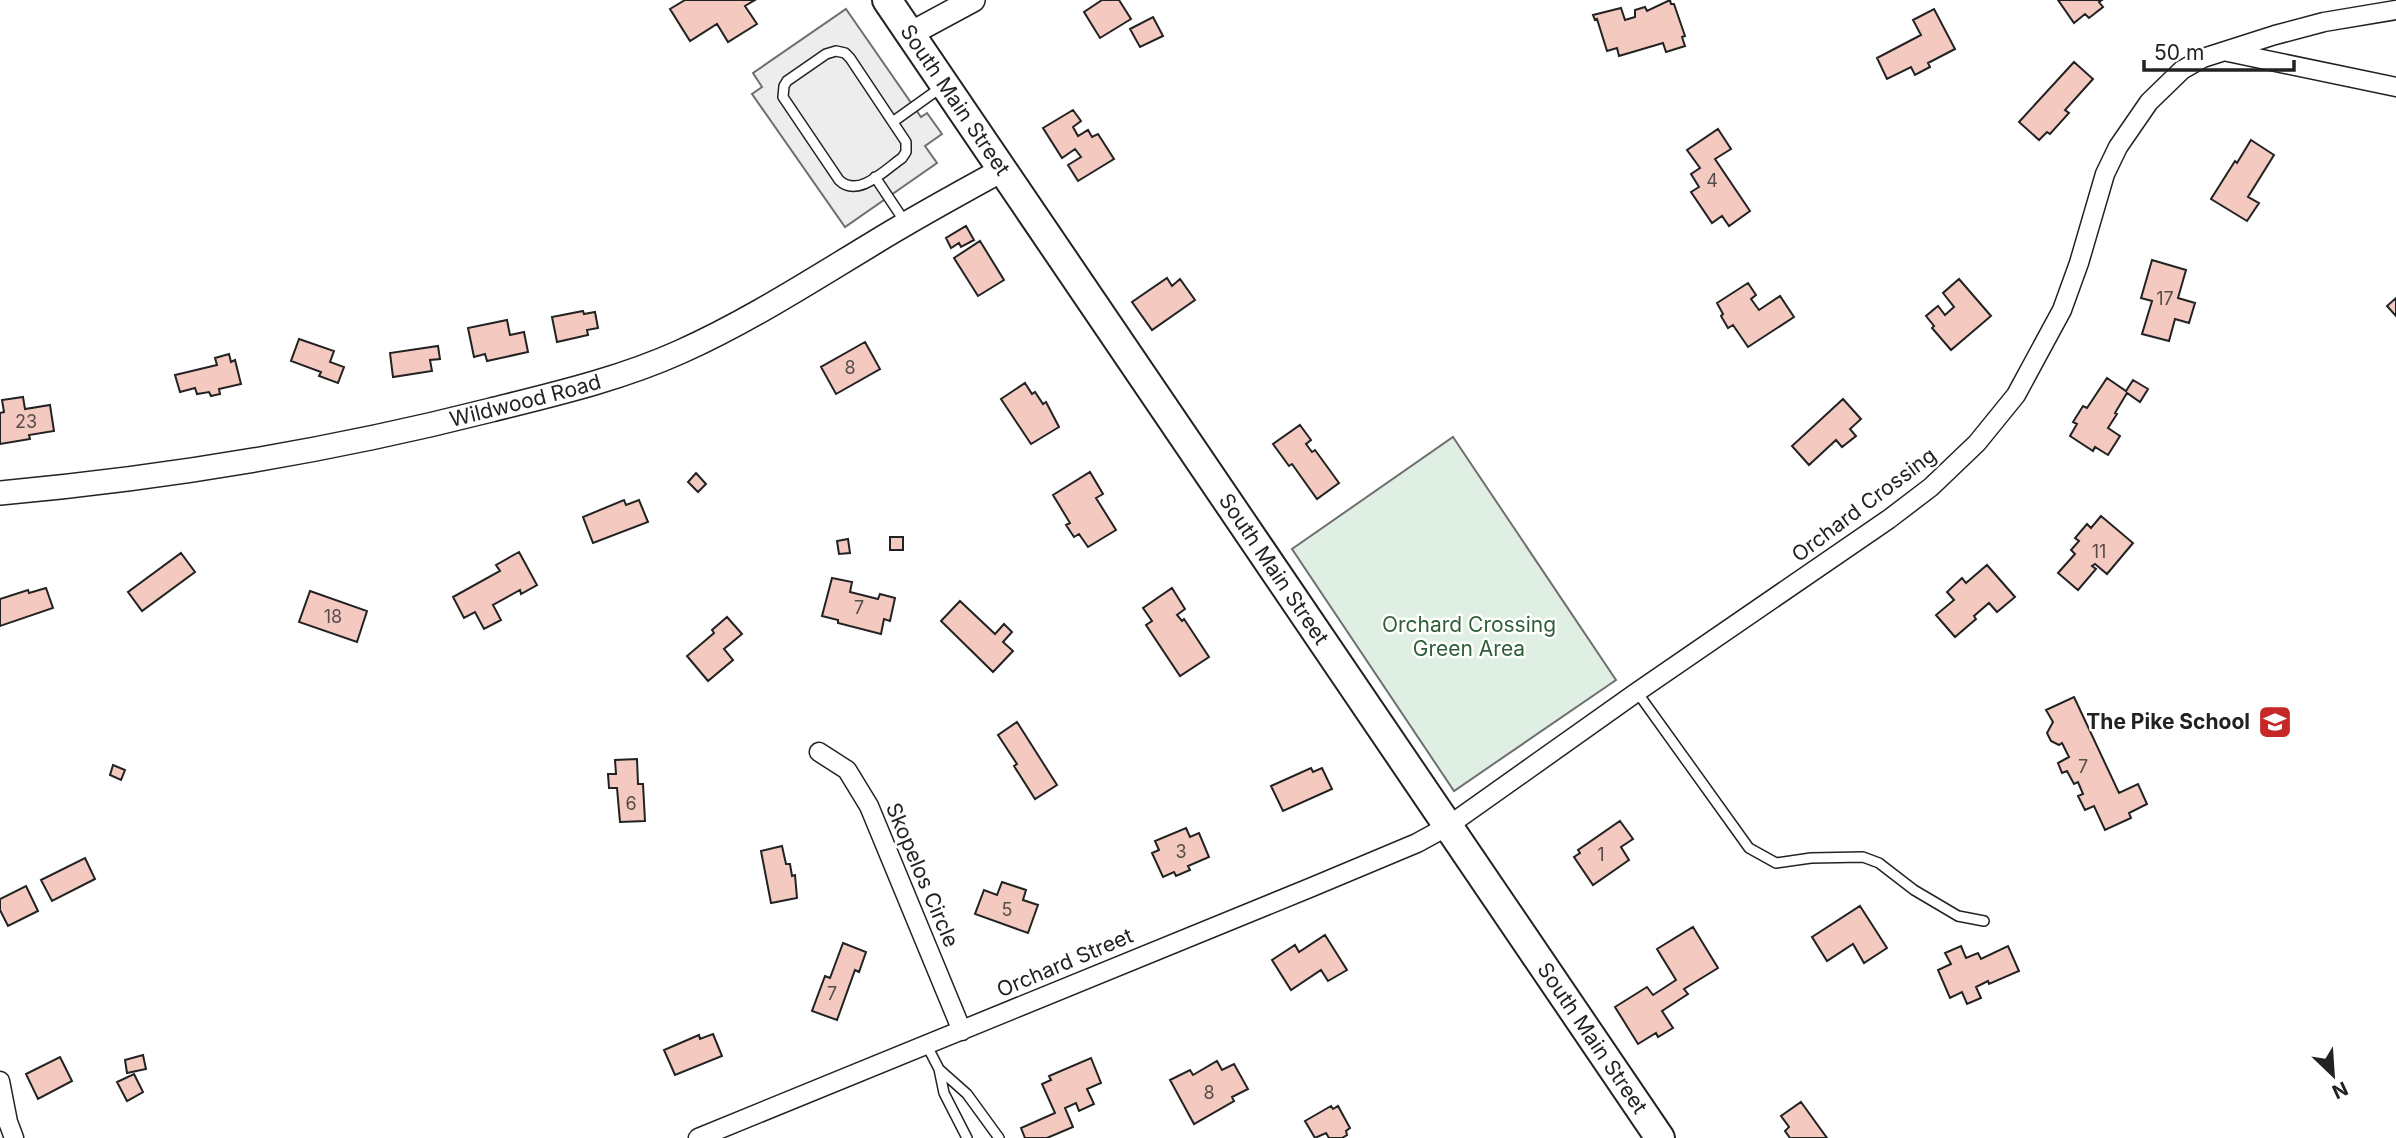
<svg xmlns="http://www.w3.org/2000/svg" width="2396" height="1138" viewBox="0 0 2396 1138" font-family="Inter,sans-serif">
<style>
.green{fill:#e0efe3;stroke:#6f6f6f;stroke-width:2}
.parking{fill:#ededed;stroke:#6f6f6f;stroke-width:2}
.building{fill:#f3c9c0;stroke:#222;stroke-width:2}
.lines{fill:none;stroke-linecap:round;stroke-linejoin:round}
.service-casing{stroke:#222;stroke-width:12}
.minor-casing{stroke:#222;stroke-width:21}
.tertiary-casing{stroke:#222;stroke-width:26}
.primary-casing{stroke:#222;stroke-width:32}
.service{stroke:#fff;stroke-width:9}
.minor{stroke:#fff;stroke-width:18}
.tertiary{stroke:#fff;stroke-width:23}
.primary{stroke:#fff;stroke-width:28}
.labels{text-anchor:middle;stroke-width:5;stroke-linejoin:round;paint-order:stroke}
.number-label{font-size:18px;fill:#564c4a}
.street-label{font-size:21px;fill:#222;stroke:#fff}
.park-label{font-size:21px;fill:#2f5e38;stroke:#fff}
.poi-label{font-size:21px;font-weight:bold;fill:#222;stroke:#fff;text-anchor:end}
</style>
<rect width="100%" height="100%" fill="#fff"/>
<!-- green -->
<path class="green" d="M1453 437 1616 680 1454 791 1292 549Z"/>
<!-- parking -->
<path class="parking" d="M846 9 921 117 927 113 942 134 925 146 937 163 845 227 752 94 762 87 753 73Z"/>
<!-- building -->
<path class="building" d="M685 0H755L745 6 757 24 728 42 717 24 690 41 670 9Z
M1102 0H1119L1131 19 1100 38 1084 12Z
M1670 0 1671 4H1674L1685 36 1682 37 1685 46 1666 52 1663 43 1619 56 1617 48 1607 51 1597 19 1595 20 1593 15 1621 8 1625 20 1635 17V10L1645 7 1647 11Z
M2058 0H2102L2099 2 2103 7 2089 18 2085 14 2074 23Z
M1934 9 1955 49 1928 63 1930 67 1915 75 1911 67 1887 79 1877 58 1921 35 1913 20Z
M1153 17 1163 36 1140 47 1130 29Z
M2074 62 2093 79 2065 110 2069 113 2050 134 2047 132 2039 140 2019 122Z
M1073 110 1081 121 1073 127 1078 136 1088 130 1092 137 1098 134 1114 159 1078 181 1068 165 1081 157 1075 149 1062 158 1043 128Z
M1718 129 1731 149 1715 159 1750 211 1729 226 1722 216 1712 223 1691 192 1699 187 1691 174 1700 168 1687 150Z
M2251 140 2274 155 2248 197 2259 203 2247 221 2211 199 2235 161 2237 163Z
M966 226 974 240 961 247 959 243 951 248 946 238Z
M980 241 1004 280 978 296 954 258Z
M2152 260 2186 270 2178 298 2195 303 2189 323 2175 319 2169 341 2142 334 2152 301 2141 298Z
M1167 278 1172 286 1180 279 1195 300 1152 330 1132 302Z
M1959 279 1991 316 1951 350 1932 328 1934 326 1926 316 1938 306 1945 315 1954 307 1943 293Z
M1748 283 1756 295 1751 299 1759 310 1780 296 1794 317 1748 347 1733 325 1728 328 1721 316 1723 314 1717 303Z
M2396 298V316L2387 306Z
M583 311 584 314 595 312 598 328 587 330 588 335 557 342 552 317Z
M507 320 510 335 524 332 528 352 487 361 485 354 474 357 468 328Z
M299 339 334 351 330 362 344 367 338 383 319 376 321 372 291 361Z
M865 342 880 369 836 394 821 367Z
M438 346 440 359 430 360 432 371 393 377 390 353Z
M229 354 231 362 235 360 241 384 219 389 220 394 211 396 209 392 197 394 195 388 180 392 175 375 217 365 215 358Z
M2107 378 2126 391 2133 380 2148 389 2140 402 2127 393 2115 413 2117 414 2108 428 2120 436 2108 455 2095 447 2093 451 2070 436 2077 424 2073 422 2083 406 2087 408Z
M1025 383 1032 394 1035 392 1043 404 1046 402 1059 427 1031 444 1001 399Z
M23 397 25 409 50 405 54 431 29 435 30 439 0 444V413L4 412 2 400Z
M1843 399 1861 419 1850 429 1856 436 1842 447 1836 440 1809 465 1792 446Z
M1300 425 1311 440 1306 444 1312 452 1315 450 1339 483 1317 499 1292 464 1289 466 1273 444Z
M1090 472 1103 494 1096 498 1116 530 1088 547 1079 534 1074 537 1066 525 1070 523 1053 495Z
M696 473 706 484 698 492 688 482Z
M624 500 626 505 639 500 648 522 593 543 583 517Z
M2101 516 2133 543 2107 574 2095 564 2092 566 2096 569 2078 590 2058 573 2075 554 2071 550 2079 541 2075 538 2087 524 2091 528Z
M890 537H903V550H890Z
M848 539 850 553 839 554 837 541Z
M519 552 537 585 521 594 520 590 493 605 501 620 484 629 475 612 464 618 453 597 500 571 496 565Z
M181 553 195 572 142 611 128 592Z
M1987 565 2015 597 1997 612 1989 603 1974 616 1976 619 1955 637 1936 615 1954 600 1947 592 1962 578 1966 583Z
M832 578 852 582 850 592 878 599 880 594 895 598 890 621 884 619 881 634 838 623V620L822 616Z
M46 588 53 608 0 626V599L28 590 29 593Z
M1172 588 1185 609 1177 615 1182 621 1184 619 1209 657 1180 676 1146 625 1152 621 1143 608Z
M310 591 367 611 357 642 299 622Z
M960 601 995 634 1004 624 1012 632 1003 642 1013 651 993 672 941 621Z
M727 617 742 634 724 649 733 660 708 681 687 656 714 633 712 630Z
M2074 697 2119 793 2138 784 2147 804 2129 813 2131 818 2105 830 2094 806 2085 810 2078 796 2083 794 2078 782 2074 784 2067 771 2062 773 2058 763 2069 757 2062 743 2059 745 2051 741 2047 733 2053 722 2046 710Z
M1017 722 1057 785 1035 799 1014 766 1017 764 998 735Z
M637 759 638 784H643L645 821 620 822 617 788H609L608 774H616L615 760Z
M113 765 125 770 121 780 110 775Z
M1311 768 1313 772 1322 768 1332 789 1283 811 1271 786Z
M1620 821 1633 839 1621 847 1629 860 1593 885 1574 857 1580 853 1578 850Z
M1186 828 1190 837 1199 833 1209 857 1188 866 1190 870 1176 876 1174 872 1163 877 1152 853 1159 850 1155 841Z
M782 846 786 864H790L792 876 795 875 797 898 771 903 761 851Z
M85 858 95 879 52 901 41 880Z
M1002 882 1026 890 1023 900 1038 905 1028 933 975 914 984 890 997 895Z
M26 886 38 911 8 926 0 910V899Z
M1860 906 1887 948 1864 963 1853 944 1827 961 1812 937Z
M1693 927 1718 968 1684 989 1688 994 1662 1011 1673 1028 1658 1037 1656 1033 1638 1044 1615 1007 1647 987 1653 995 1676 980 1657 949Z
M1325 935 1347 970 1328 981 1321 970 1291 990 1272 960 1295 945 1299 952Z
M843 943 866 952 859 972 855 970 837 1020 812 1011 825 976 830 978Z
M1961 946 1966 958 1978 953 1981 959 2008 946 2019 971 1989 984 1988 981 1976 987 1981 998 1967 1004 1962 992 1950 998 1938 970 1951 964 1945 953Z
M713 1034 722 1056 675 1075 664 1050 699 1035 700 1039Z
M143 1055 146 1069 127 1073 125 1060Z
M60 1057 72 1081 38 1099 26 1074Z
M1091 1058 1101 1083 1087 1089 1094 1104 1079 1111 1076 1103 1065 1108 1073 1127 1047 1138H1025L1021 1128 1055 1113 1042 1084 1051 1080 1049 1076Z
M1217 1061 1222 1070 1234 1064 1248 1089 1232 1097 1234 1101 1194 1124 1170 1080 1190 1070 1193 1075Z
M134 1074 143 1092 127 1101 117 1082Z
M1801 1102 1827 1138H1790L1785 1131 1789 1127 1781 1116Z
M1331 1106 1333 1109 1338 1106 1350 1128 1346 1131 1347 1135 1342 1138H1329L1326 1133 1315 1138 1305 1121Z"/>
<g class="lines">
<!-- service casing -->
<g class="service-casing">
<path id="service" d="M836 51 845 53 850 58 906 142V152L902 158C886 169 858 199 839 180L783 97 784 86 787 81 826 54Z
M894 121 943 86
M875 177 905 222
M1637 692 1749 848 1776 863 1811 858 1863 857 1879 863 1914 890 1958 916 1984 921
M927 1046 939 1069 944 1093 967 1138
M940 1070 967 1094 999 1138"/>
</g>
<!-- minor casing -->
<g class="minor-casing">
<path id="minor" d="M2228 52 2396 87
M819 752 847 770 869 806 962 1031
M0 1081 8 1122 14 1138
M698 1138 1312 887 1417 843 1448 826 1637 692 1889 519 1931 487 1977 443 2016 395 2062 310 2079 263 2105 174 2118 147 2149 102 2182 70 2203 58 2275 35 2324 22 2396 10"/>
</g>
<!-- tertiary casing -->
<g class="tertiary-casing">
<g id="tertiary">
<path d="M910 34 973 0"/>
<path id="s1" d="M0 493C165 478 330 451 491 410 555 394 620 379 680 352 747 322 809 282 872 244 914 218 958 194 1002 170"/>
</g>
</g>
<!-- primary casing -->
<g class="primary-casing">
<g id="primary">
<path id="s2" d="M887 0 1660 1138"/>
</g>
</g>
<!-- service -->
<use href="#service" class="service"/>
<!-- minor -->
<use href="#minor" class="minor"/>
<!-- tertiary -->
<use href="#tertiary" class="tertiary"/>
<!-- primary -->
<use href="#primary" class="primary"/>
</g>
<!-- icons -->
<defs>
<g id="school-square" transform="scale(1.75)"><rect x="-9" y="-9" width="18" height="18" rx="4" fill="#c62828" stroke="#fff"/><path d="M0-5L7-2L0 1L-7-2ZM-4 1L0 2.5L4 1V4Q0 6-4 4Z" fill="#fff"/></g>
</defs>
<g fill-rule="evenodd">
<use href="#school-square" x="2275" y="722"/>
</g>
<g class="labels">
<!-- number labels -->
<g class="number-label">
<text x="1712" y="187">4</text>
<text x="2165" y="305">17</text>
<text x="850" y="374">8</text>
<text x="26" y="428">23</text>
<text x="2099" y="558">11</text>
<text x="859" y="614">7</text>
<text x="333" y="623">18</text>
<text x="2083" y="773">7</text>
<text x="631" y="810">6</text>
<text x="1181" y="858">3</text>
<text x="1601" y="861">1</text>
<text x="1007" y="916">5</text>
<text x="832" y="1000">7</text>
<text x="1209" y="1099">8</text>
</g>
<!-- street labels -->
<g class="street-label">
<text dy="7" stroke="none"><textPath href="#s2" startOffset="121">South Main Street</textPath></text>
<text dy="7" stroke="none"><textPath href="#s1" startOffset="534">Wildwood Road</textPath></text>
<text transform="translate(1864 505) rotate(-37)" y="7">Orchard Crossing</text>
<text dy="7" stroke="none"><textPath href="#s2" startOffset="688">South Main Street</textPath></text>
<text transform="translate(922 875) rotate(67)" y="7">Skopelos Circle</text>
<text transform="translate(1065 963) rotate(-23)" y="7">Orchard Street</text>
<text dy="7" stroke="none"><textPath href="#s2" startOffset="1255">South Main Street</textPath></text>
</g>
<!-- park labels -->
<g class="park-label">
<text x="1469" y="632">Orchard Crossing<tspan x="1469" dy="24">Green Area</tspan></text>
</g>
<!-- poi labels -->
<g class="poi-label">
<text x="2250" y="729">The Pike School</text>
</g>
</g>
<!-- north arrow -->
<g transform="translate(2333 1075) rotate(155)" stroke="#ffffff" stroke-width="5" paint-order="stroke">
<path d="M0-5L12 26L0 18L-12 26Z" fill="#222222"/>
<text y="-10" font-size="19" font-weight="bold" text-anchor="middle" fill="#222222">N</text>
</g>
<!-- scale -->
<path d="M2144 60v10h150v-10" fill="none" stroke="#222222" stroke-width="3.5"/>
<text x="2154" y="60" font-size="21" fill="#222222" stroke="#ffffff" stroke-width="5" paint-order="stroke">50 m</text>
</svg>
